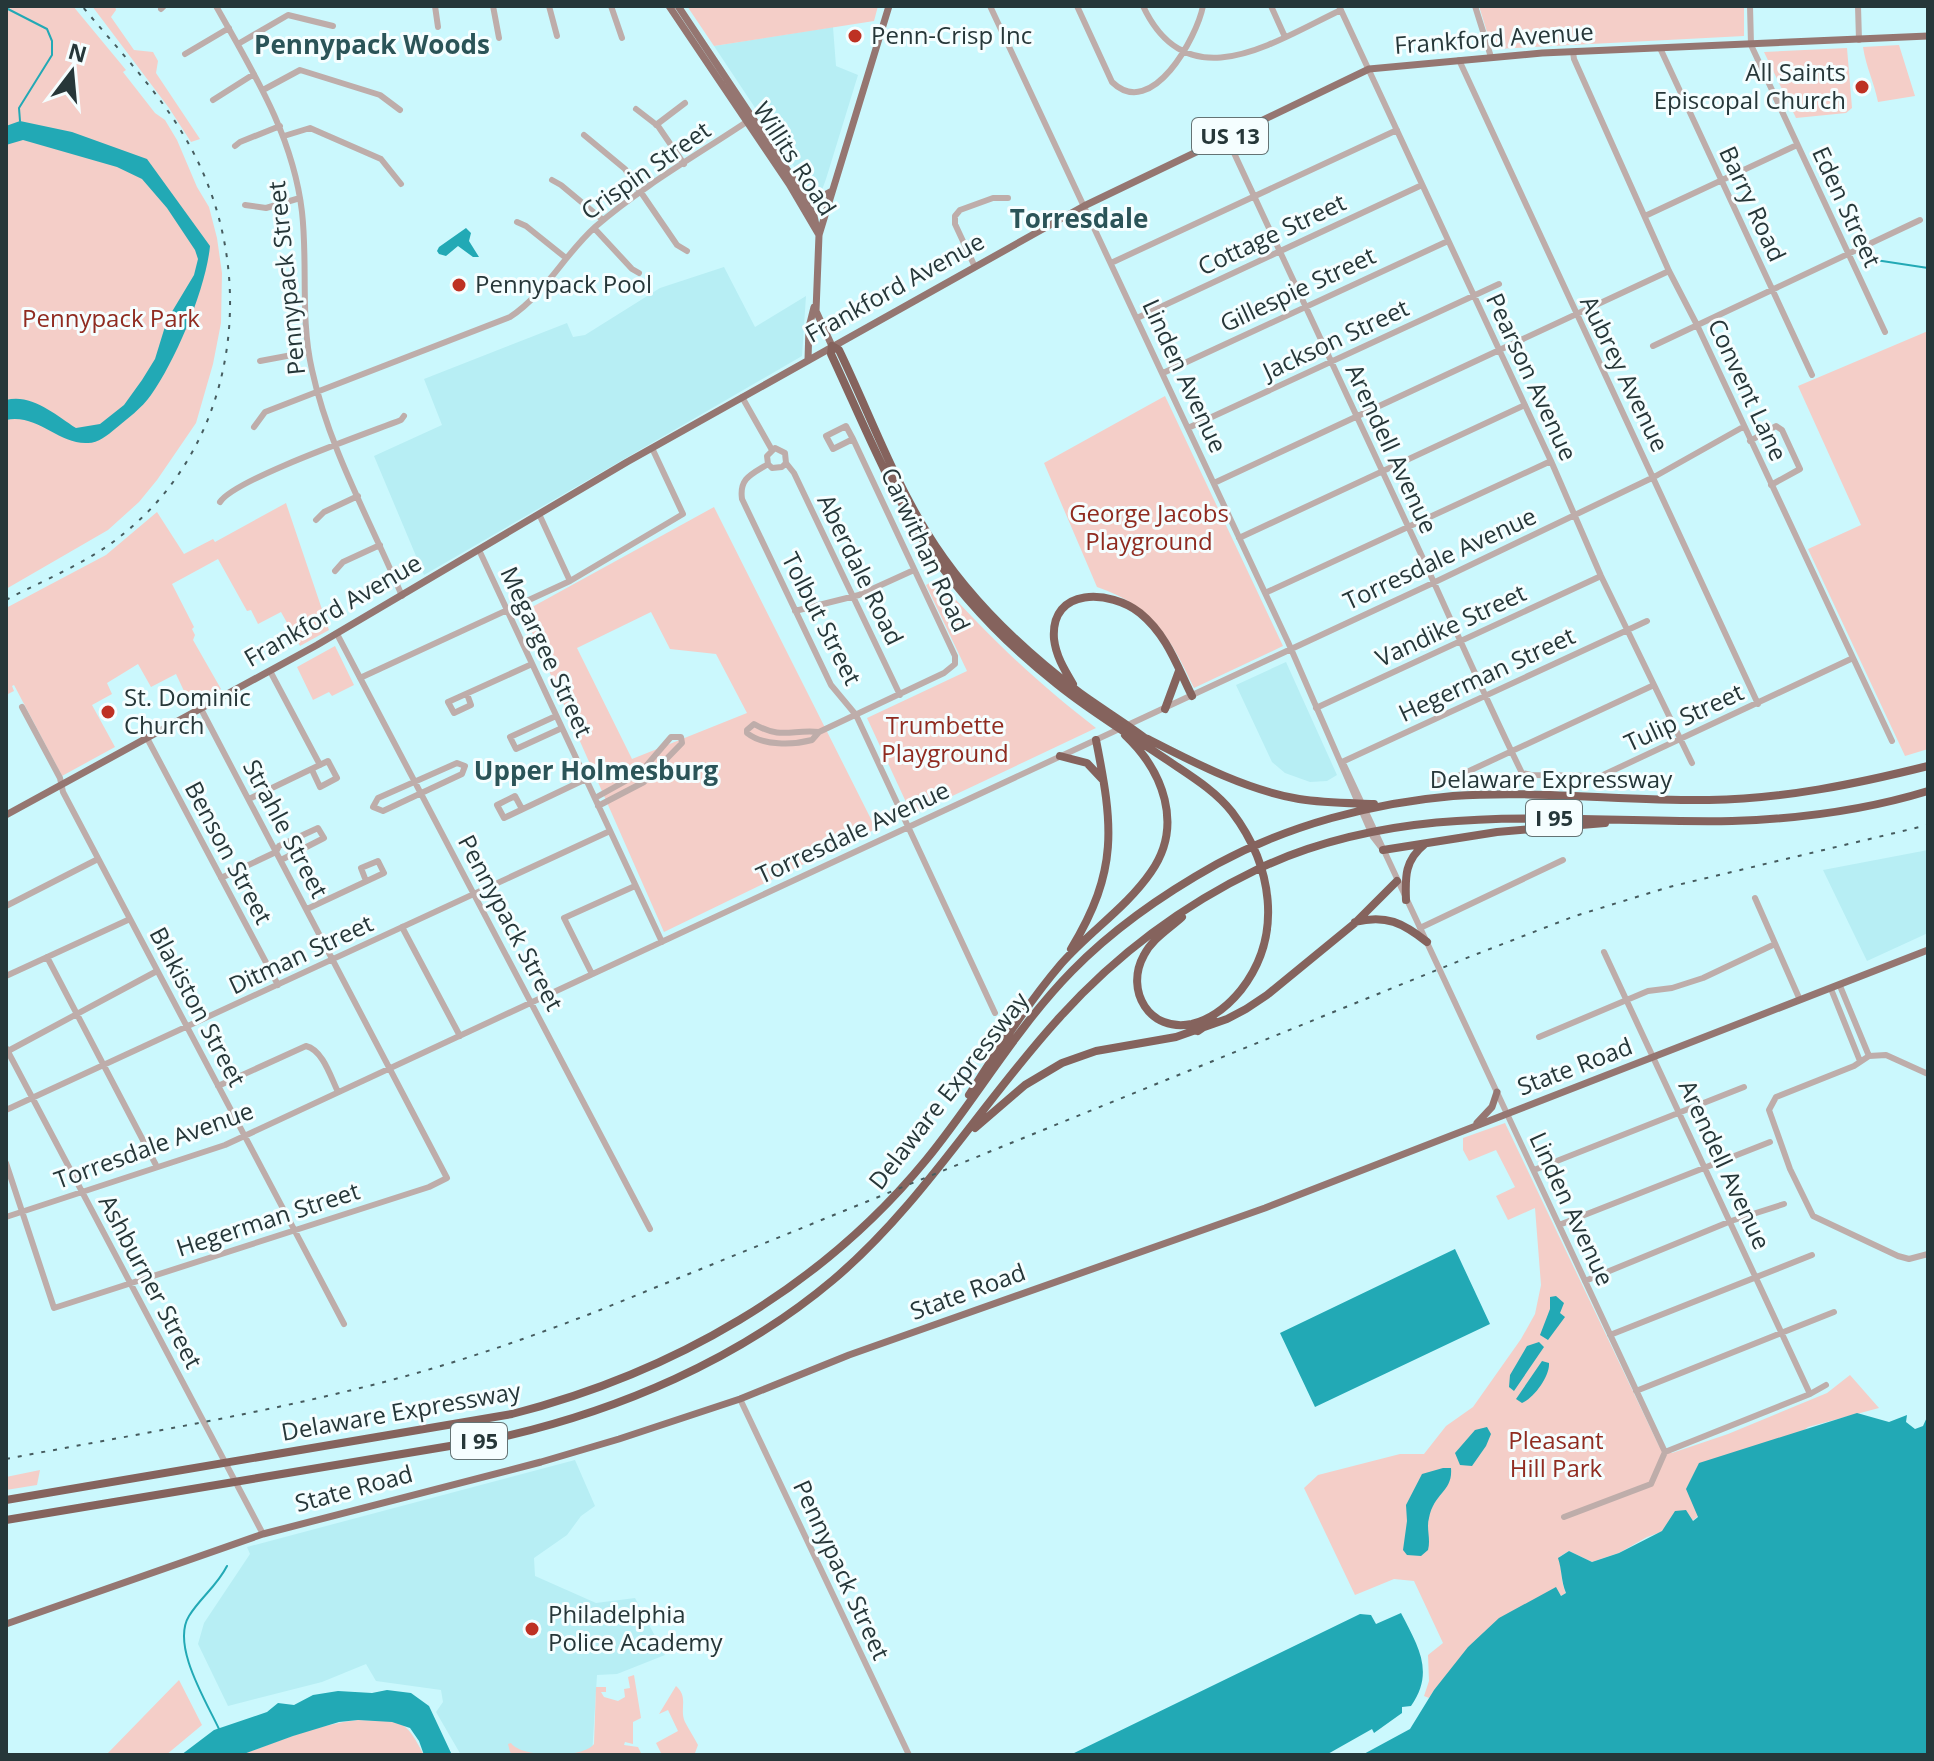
<svg xmlns="http://www.w3.org/2000/svg" width="1934" height="1761" viewBox="0 0 1934 1761" font-family="'Open Sans',sans-serif">
<style>
.built{fill:#b7eef4}
.green{fill:#f4cec8;fill-rule:evenodd}
.water{fill:#22a9b5}
.lines{fill:none;stroke-linecap:round;stroke-linejoin:round}
.stream{stroke:#22a9b5;stroke-width:2}
.minor{stroke:#beadaa;stroke-width:6}
.major{stroke:#957671;stroke-width:7}
.highway{stroke:#85635d;stroke-width:8}
.rail{stroke:#465c5f;stroke-width:2;stroke-dasharray:4 8;stroke-linecap:butt}
.poi-dot{fill:#be3123;stroke:#f5feff;stroke-width:3}
.labels{text-anchor:middle;stroke-width:6;stroke-linejoin:round;paint-order:stroke}
.shield{fill:#f5feff;stroke:#647374;stroke-width:2}
.shield-label{font-size:22px;font-weight:bold;fill:#263739}
.poi-label{font-size:24px;fill:#263739;stroke:#f5feff;text-anchor:start}
.street-label{font-size:24px;fill:#263739;stroke:#f5feff}
.park-label{font-size:24px;fill:#902b20;stroke:#f5feff}
.neighbourhood-label{font-size:26px;font-weight:bold;fill:#2b5458;stroke:#f5feff}
</style>
<rect width="100%" height="100%" fill="#cbf8fd"/>
<!-- built -->
<path class="built" d="M833 27 836 66 858 75 826 179 822 190 816 194 809 189 714 46Z
M724 267 755 327 806 296 802 356 424 575 374 456 442 425 424 379 567 323 573 337 585 335 660 288Z
M1286 662 1337 775 1327 781 1310 782 1285 773 1272 762 1236 685Z
M1928 850V933L1867 961 1823 870Z
M575 1460 595 1506 581 1516 567 1535 534 1558 535 1576 596 1603 635 1598 665 1655 617 1674 597 1675 592 1755H461L436 1712 443 1702 441 1690 376 1681 366 1664 322 1682 228 1706 198 1644 204 1623 250 1554 247 1547Z"/>
<!-- green -->
<path class="green" d="M6 6H73L126 70 123 72 155 113 165 120 177 140 197 187 209 207 217 238 222 273 221 323 213 364 196 423 157 480 139 502 108 530 6 589Z
M92 6H115L116 10 111 17 134 50 153 52 158 61 156 73 200 139 191 142 169 108Z
M687 6H878L874 21 714 46Z
M1479 6H1744V36L1495 49 1491 45Z
M1899 45 1915 96 1878 102C1874 82 1866 67 1863 47Z
M1847 48 1852 108 1846 113 1796 118 1764 52Z
M1928 331V749L1905 756 1808 549 1861 525 1798 386Z
M1165 396 1283 646 1194 688C1170 637 1153 606 1097 587L1044 463Z
M286 503 329 630 300 646 281 612 258 624 251 610 247 611 218 559 172 584 194 627 192 629 195 635 193 640 221 689 191 706 176 674 151 687 138 664 107 683 112 694 92 705 115 747 62 776 14 685 12 686 14 691 6 695V608L106 555 157 512 184 554 213 539 215 542Z
M714 507 876 829 664 932 523 612ZM651 612 670 649 716 654 747 713 632 759 577 648Z
M937 579C988 636 1036 682 1096 728L912 815 867 718 967 671 926 585Z
M335 646 354 685 332 696 329 692 313 700 297 667Z
M1505 1123 1659 1446 1672 1453 1728 1434 1827 1393 1850 1375 1879 1408 1808 1427 1692 1521 1647 1537 1619 1553 1592 1562 1569 1551 1559 1557C1562 1570 1561 1583 1566 1593L1561 1596 1556 1588 1434 1690 1429 1698 1424 1696 1429 1681 1428 1655 1443 1643 1414 1581 1394 1579 1355 1595 1304 1488 1318 1475 1400 1454H1424L1446 1426 1473 1407 1521 1339 1535 1314 1541 1285 1535 1208 1508 1220 1496 1196 1515 1187 1496 1150 1469 1161 1463 1150V1138Z
M40 1470 37 1485 6 1490V1477Z
M634 1675 641 1718 633 1722V1744L625 1742 624 1745 638 1747 642 1755H513L510 1752 508 1744 511 1743C521 1758 583 1759 594 1744L596 1687H606V1692H601L604 1697 618 1701 625 1697 624 1689 630 1688 628 1677Z
M179 1680 202 1725 166 1755H106Z
M676 1686C689 1697 679 1709 685 1722 689 1730 694 1737 698 1745L695 1753 704 1755H662L656 1743 678 1731 668 1710 659 1714Z
M358 1720C401 1722 404 1716 424 1755H241C279 1741 318 1724 358 1720Z"/>
<!-- water -->
<path class="water" d="M20 121 72 132 147 159 210 246C206 288 176 360 151 395 142 408 127 419 115 429 108 435 98 443 88 443 59 445 37 413 6 420V400C31 393 56 415 76 428L100 424 124 405 142 380 155 359 167 320 194 275 198 259 195 250 167 208 142 179 117 167 23 140 6 145V126Z
M466 228 471 233 469 241 479 257H473L458 246 446 256 439 254 437 251 439 247Z
M1455 1249 1490 1324 1315 1407 1280 1333Z
M1556 1296 1564 1303 1560 1313 1565 1317 1548 1340 1540 1335 1550 1309V1297Z
M1539 1342 1544 1347 1514 1391 1509 1387 1510 1375 1527 1346Z
M1542 1361 1549 1363C1550 1376 1534 1398 1522 1403L1516 1399Z
M1857 1413 1889 1422 1907 1415 1906 1422 1915 1429 1923 1426 1928 1415V1755H1362L1410 1729 1434 1690 1468 1647 1499 1618 1556 1587 1561 1596 1566 1593C1561 1581 1562 1570 1558 1558L1569 1551 1592 1562 1619 1553 1662 1531 1675 1511 1686 1510 1693 1521 1698 1517 1686 1489 1699 1463Z
M1487 1427 1491 1434 1486 1446 1472 1466 1460 1465 1455 1453 1475 1430Z
M1443 1468H1451C1453 1492 1434 1492 1429 1518 1426 1528 1431 1539 1428 1550L1421 1556 1407 1555 1403 1550 1407 1521 1406 1505 1422 1474Z
M1401 1613C1418 1646 1435 1672 1411 1706L1402 1707V1713L1374 1733 1372 1729 1326 1755H1070L1360 1614 1371 1615 1376 1624Z
M387 1690 411 1693 429 1706 452 1755H424L419 1741 410 1728 392 1722 358 1720 339 1722 293 1736 241 1755H181L214 1730 267 1712 278 1703 294 1705 313 1695 338 1691 372 1693Z"/>
<g class="lines">
<!-- stream -->
<path class="stream" d="M6 8 47 29 52 41V55L19 108 20 121
M1869 259 1928 268
M219 1729C206 1701 171 1645 189 1616 200 1598 217 1586 227 1566"/>
<!-- minor -->
<path class="minor" d="M216 6C253 72 293 135 302 212 308 265 300 318 312 370 329 449 371 522 402 596
M435 6 438 27
M493 6 499 38
M549 6 557 36
M611 6 622 38
M990 6 1288 642 1373 837 1383 850
M1077 6 1112 82C1152 121 1197 37 1203 6
M1143 6C1188 102 1275 41 1341 10
M1271 6 1285 37
M1339 6 1551 461 1601 576 1692 763
M1475 6 1491 57
M1750 6 1751 45 1885 332
M1858 6 1859 40
M161 9 164 6
M238 44 288 15 333 26
M1660 48 1812 375
M1573 52 1574 59 1669 271 1697 325 1892 741
M185 54 229 28
M1459 60 1758 704
M263 90 300 70 380 95 400 110
M213 100 254 74
M636 109 658 126 684 164
M656 125 685 103
M584 135 625 169 677 245 687 251
M284 136 310 128 381 159 401 184
M1227 138C1291 276 1355 414 1420 552 1454 626 1486 700 1522 773L1531 775 1601 776 1853 658
M235 146 240 142 280 126
M552 180 561 185 603 220
M245 205 266 208 300 198
M1645 216 1797 145
M517 222 526 226 566 258
M594 228 632 269 639 273
M1111 263 1397 130
M975 267 955 224V216L960 210 993 198H1008
M1137 318 1422 185
M1653 346 1920 220
M260 361 308 352
M1163 373 1448 241
M742 397 772 450
M254 427 265 412 510 317C545 294 564 255 595 227 641 187 697 155 748 121
M1188 428 1499 284
M1750 441 1776 426 1782 430 1800 469 1771 485
M786 463 782 467 772 468 768 464 767 456 775 448 785 453 786 463 794 473 900 695
M768 464C752 474 739 478 742 499L831 685 856 715 995 1013
M1214 483 1669 271
M220 502C235 479 368 433 401 420L404 416
M539 514 570 581
M316 520 324 512 358 496
M1239 538 1525 405
M479 550 662 942
M335 571 343 562 380 545
M1265 593 1551 461
M795 611 859 595 914 570
M337 634 650 1229
M270 671 320 765
M360 678 570 581 683 514 652 448
M467 694 471 705 454 713 448 702 532 664
M22 707 60 778 63 792 344 1324
M1316 708 1601 576
M556 716 510 737 516 749 562 728
M819 732C792 729 782 740 754 724L747 730V733C763 746 793 745 812 740L819 732 944 673 955 664V656L853 439 846 426 826 436 833 449 853 439
M147 738 278 985
M1342 762 1647 621
M457 763 465 766 462 774 383 811 373 807 378 798Z
M1344 765 1665 1452
M1438 780 1454 778 1654 685
M595 798 640 773 671 737H681L682 743 644 782 598 806
M249 799 328 761 337 778 320 787 312 770
M522 809 515 796 497 805 504 818 586 779
M221 878 276 852 279 846 318 828 324 838 281 860
M1755 898 1800 1000
M6 906 98 859
M307 909 384 873 378 861 361 868 366 881
M402 927 460 1036
M1420 928 1563 860
M1604 952 1810 1394
M47 957 157 1167
M592 974 564 918 635 886
M6 976 130 919
M1840 986 1869 1056
M1831 989 1860 1061
M1539 1037 1648 991 1672 988 1703 978 1775 944
M6 1048 263 1534
M8 1051 157 971
M1928 1074 1886 1055 1869 1056 1854 1066 1776 1097 1769 1110 1790 1169 1813 1216 1898 1256 1909 1259 1928 1254
M218 1086 306 1046C323 1050 331 1078 338 1092
M6 1110 610 831
M6 1163 54 1308 429 1187 447 1178 201 709
M1534 1170 1744 1087
M6 1217 225 1145 1433 583 1654 477 1743 427
M1559 1225 1770 1142
M1585 1281 1731 1221 1784 1204
M1610 1335 1812 1255
M1636 1391 1834 1312
M740 1399 909 1755
M1564 1517 1651 1484 1665 1452 1810 1394 1826 1385"/>
<!-- major -->
<path class="major" d="M669 6 789 184 819 235
M678 6 794 180 814 216 817 229
M803 194 819 198 832 191
M832 346 816 311 819 235 889 6
M808 360 809 327 814 307
M6 815 317 645 627 462 1084 206 1369 69 1542 53 1928 36
M1477 1123 1492 1107 1497 1092
M6 1624 263 1534 541 1462 619 1439 740 1399 849 1355 1265 1208 1928 950"/>
<!-- highway -->
<path class="highway" d="M832 346 831 354C860 416 886 481 922 538 958 594 1005 643 1057 684 1094 714 1137 739 1176 766 1197 780 1217 793 1232 812 1272 865 1284 935 1241 990 1228 1006 1212 1019 1192 1024 1150 1033 1124 991 1144 955 1152 939 1169 929 1182 917
M832 346 839 350C868 410 891 474 926 531 965 595 1020 648 1080 693 1102 709 1127 724 1149 741
M1073 684C1064 669 1056 656 1054 639 1050 586 1111 590 1140 613 1167 635 1177 666 1192 696
M1165 709 1179 671
M1148 739C1195 763 1246 790 1299 799 1324 803 1349 803 1374 804
M1060 756 1087 763 1103 780
M1383 850 1497 832 1605 823
M1406 900C1405 876 1405 860 1425 844
M1355 922C1386 914 1403 923 1427 942
M1071 949C1119 870 1113 826 1096 740
M1198 1031 1214 1020
M969 1095C998 1050 1027 1004 1061 964 1089 932 1127 907 1151 872 1184 825 1163 771 1125 735
M975 1128 1025 1085 1062 1063 1096 1051 1176 1037 1227 1019 1246 1009 1267 995 1355 923 1397 881
M6 1500 512 1414C672 1373 820 1289 926 1160 976 1099 1016 1028 1072 971 1114 928 1165 893 1217 864 1289 825 1372 803 1453 796 1538 790 1624 801 1709 800 1783 799 1856 784 1928 766
M6 1520 498 1438C618 1411 738 1360 833 1280 922 1205 982 1102 1060 1017 1116 955 1183 905 1258 869 1410 797 1571 824 1732 821 1796 819 1866 810 1928 791"/>
<!-- rail -->
<path class="rail" d="M6 600C45 579 88 563 122 535 237 444 260 277 192 150 164 97 120 52 82 6
M6 1459C121 1437 238 1418 352 1390 436 1370 519 1342 600 1310L1464 959 1575 916 1669 887 1928 825"/>
</g>
<!-- markers -->
<g class="poi-dot">
<circle cx="855" cy="36" r="8"/>
<circle cx="1862" cy="87" r="8"/>
<circle cx="459" cy="285" r="8"/>
<circle cx="108" cy="712" r="8"/>
<circle cx="532" cy="1629" r="8"/>
</g>
<g class="labels">
<!-- shield labels -->
<g class="shield">
<rect x="1192" y="118" width="76" height="36" rx="6"/>
<rect x="1526" y="800" width="56" height="36" rx="6"/>
<rect x="451" y="1423" width="56" height="36" rx="6"/>
</g>
<g class="shield-label">
<text x="1230" y="144">US 13</text>
<text x="1554" y="826">I 95</text>
<text x="479" y="1449">I 95</text>
</g>
<!-- poi labels -->
<g class="poi-label">
<text x="871" y="44">Penn-Crisp Inc</text>
<text x="1846" y="81" text-anchor="end">All Saints<tspan x="1846" dy="28">Episcopal Church</tspan></text>
<text x="475" y="293">Pennypack Pool</text>
<text x="124" y="706">St. Dominic<tspan x="124" dy="28">Church</tspan></text>
<text x="548" y="1623">Philadelphia<tspan x="548" dy="28">Police Academy</tspan></text>
</g>
<!-- street labels -->
<g class="street-label">
<text transform="translate(1494 39) rotate(-4)" y="8">Frankford Avenue</text>
<text transform="translate(794 159) rotate(57)" y="8">Willits Road</text>
<text transform="translate(646 171) rotate(-35)" y="8">Crispin Street</text>
<text transform="translate(1752 204) rotate(65)" y="8">Barry Road</text>
<text transform="translate(1846 207) rotate(65)" y="8">Eden Street</text>
<text transform="translate(1272 235) rotate(-25)" y="8">Cottage Street</text>
<text transform="translate(287 278) rotate(-96)" y="8">Pennypack Street</text>
<text transform="translate(895 288) rotate(-29)" y="8">Frankford Avenue</text>
<text transform="translate(1298 290) rotate(-25)" y="8">Gillespie Street</text>
<text transform="translate(1336 340) rotate(-25)" y="8">Jackson Street</text>
<text transform="translate(1624 374) rotate(64)" y="8">Aubrey Avenue</text>
<text transform="translate(1184 376) rotate(65)" y="8">Linden Avenue</text>
<text transform="translate(1531 377) rotate(65)" y="8">Pearson Avenue</text>
<text transform="translate(1747 390) rotate(65)" y="8">Convent Lane</text>
<text transform="translate(1391 449) rotate(65)" y="8">Arendell Avenue</text>
<text transform="translate(925 550) rotate(65)" y="8">Carwithan Road</text>
<text transform="translate(1440 559) rotate(-25)" y="8">Torresdale Avenue</text>
<text transform="translate(860 570) rotate(64)" y="8">Aberdale Road</text>
<text transform="translate(333 611) rotate(-30)" y="8">Frankford Avenue</text>
<text transform="translate(821 619) rotate(63)" y="8">Tolbut Street</text>
<text transform="translate(1451 626) rotate(-25)" y="8">Vandike Street</text>
<text transform="translate(546 652) rotate(65)" y="8">Megargee Street</text>
<text transform="translate(1487 675) rotate(-25)" y="8">Hegerman Street</text>
<text transform="translate(1684 718) rotate(-25)" y="8">Tulip Street</text>
<text x="1551" y="788">Delaware Expressway</text>
<text transform="translate(285 829) rotate(62)" y="8">Strahle Street</text>
<text transform="translate(853 833) rotate(-25)" y="8">Torresdale Avenue</text>
<text transform="translate(228 853) rotate(62)" y="8">Benson Street</text>
<text transform="translate(510 923) rotate(62)" y="8">Pennypack Street</text>
<text transform="translate(301 955) rotate(-25)" y="8">Ditman Street</text>
<text transform="translate(197 1007) rotate(62)" y="8">Blakiston Street</text>
<text transform="translate(1575 1067) rotate(-21)" y="8">State Road</text>
<text transform="translate(949 1091) rotate(-52)" y="8">Delaware Expressway</text>
<text transform="translate(154 1146) rotate(-20)" y="8">Torresdale Avenue</text>
<text transform="translate(1724 1165) rotate(65)" y="8">Arendell Avenue</text>
<text transform="translate(1571 1209) rotate(65)" y="8">Linden Avenue</text>
<text transform="translate(268 1220) rotate(-18)" y="8">Hegerman Street</text>
<text transform="translate(150 1282) rotate(62)" y="8">Ashburner Street</text>
<text transform="translate(968 1292) rotate(-20)" y="8">State Road</text>
<text transform="translate(401 1412) rotate(-10)" y="8">Delaware Expressway</text>
<text transform="translate(354 1489) rotate(-15)" y="8">State Road</text>
<text transform="translate(841 1570) rotate(65)" y="8">Pennypack Street</text>
</g>
<!-- park labels -->
<g class="park-label">
<text x="111" y="327">Pennypack Park</text>
<text x="1149" y="522">George Jacobs<tspan x="1149" dy="28">Playground</tspan></text>
<text x="945" y="734">Trumbette<tspan x="945" dy="28">Playground</tspan></text>
<text x="1556" y="1449">Pleasant<tspan x="1556" dy="28">Hill Park</tspan></text>
</g>
<!-- neighbourhood labels -->
<g class="neighbourhood-label">
<text x="372" y="54">Pennypack Woods</text>
<text x="1079" y="228">Torresdale</text>
<text x="596" y="780">Upper Holmesburg</text>
</g>
</g>
<!-- border -->
<rect width="1934" height="1761" fill="none" stroke="#263739" stroke-width="16"/>
<!-- north arrow -->
<g transform="translate(72 72) rotate(16)" stroke="#f5feff" stroke-width="6" paint-order="stroke">
<path d="M0-6L14 30L0 20L-14 30Z" fill="#263739"/>
<text y="-12" font-size="22" font-weight="bold" text-anchor="middle" fill="#263739">N</text>
</g>
</svg>
